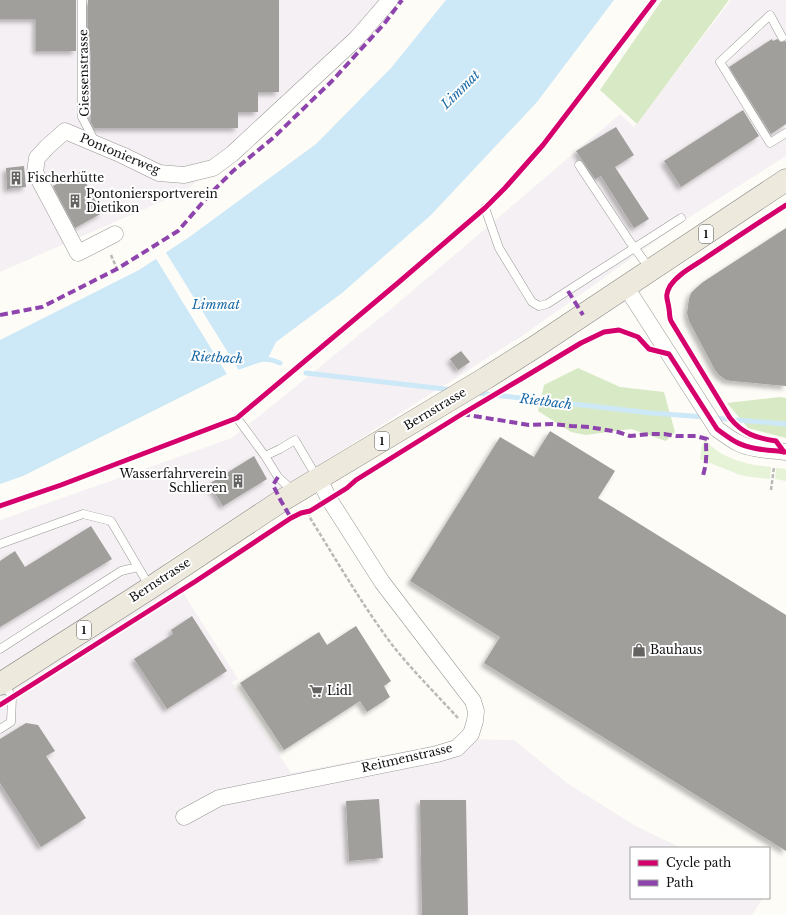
<svg xmlns="http://www.w3.org/2000/svg" width="786" height="915" viewBox="0 0 786 915" font-family="'Libre Baskerville',serif">
<style>
.industrial{fill:#f5f0f3}
.green{fill:#e7f3d7}
.forest{fill:#d8eac5}
.water{fill:#cde8f7}
.pier{fill:#fdfcf7}
.lines{fill:none;stroke-linecap:round;stroke-linejoin:round}
.stream{stroke:#cde8f7;stroke-width:5}
.building{fill:#a19f9c;filter:url(#shadow)}
.service-casing{stroke:#979795;stroke-width:9}
.minor-casing{stroke:#979795;stroke-width:17}
.primary-casing{stroke:#858482;stroke-width:23}
.path{stroke:#b9b9b8;stroke-width:2.5;stroke-dasharray:4 2;stroke-linecap:butt}
.service{stroke:#fffffe;stroke-width:8}
.minor{stroke:#fffffe;stroke-width:16}
.primary{stroke:#ede9dc;stroke-width:22}
.quiet{stroke:#8e44ad;stroke-width:4;stroke-dasharray:8 4;stroke-linecap:butt}
.cycleway-casing{stroke:#fff;stroke-width:8}
.cycleway{stroke:#d6006c;stroke-width:5}
.labels{text-anchor:middle;stroke-width:4;stroke-linejoin:round;paint-order:stroke}
.shield{fill:#fff;stroke:#585858;stroke-width:1}
.shield-label{font-size:11px;font-weight:bold;fill:#111}
.street-label{font-size:12px;fill:#111;stroke:#fff}
.poi-label{font-size:12px;fill:#111;stroke:#fff;text-anchor:start}
.water-label{font-size:13px;font-style:italic;fill:#1768a6;stroke:#fff}
</style>
<defs>
<filter id="shadow"><feDropShadow dx="-3.5" dy="3.5" stdDeviation="2" flood-color="#0004"/></filter>
</defs>
<rect width="100%" height="100%" fill="#fdfcf7"/>
<!-- industrial -->
<path class="industrial" d="M0 0H387L186 191 0 272Z
M731 0H786V156L688 218 525 334 164 563 238 679 232 682 291 773 438 745 456 739 514 740 567 783 634 825 681 848H631V898H763L752 915H0V520L232 438 391 309 620 114 634 127Z"/>
<!-- green -->
<path class="green" d="M705 440C722 459 747 465 771 467L770 479 751 477 740 475 700 459 702 445Z
M776 468 786 469V481L775 479Z"/>
<!-- forest -->
<path class="forest" d="M662 0H729L637 124 600 90Z
M578 368 620 387 664 392 675 432 666 441 631 429 586 435 571 432 538 411 544 385Z
M780 397 786 398V438L748 428 727 403Z"/>
<!-- water -->
<path class="water" d="M446 0H614L537 102 431 215 342 293 276 342 267 360 229 373 23 476 0 484V340L139 270 188 238 316 144 391 68Z"/>
<!-- pier -->
<path class="pier" d="M165 251 201 309 240 372 228 376 155 257Z"/>
<g class="lines">
<!-- stream -->
<path class="stream" d="M262 359 272 360 280 363
M306 373 453 390
M477 393 651 413 705 417
M713 418 786 424"/>
</g>
<!-- building -->
<path class="building" d="M0 0H76V51H36V19H0Z
M88 0H279V92H258V112H238V128H94L91 123V51H88Z
M772 39 773 41 777 39 781 42 786 41V124L771 134 729 67Z
M743 110 759 136 681 187 664 161Z
M616 127 634 155 615 167 649 219 634 228 601 176 595 179 576 151Z
M24 166 26 187 7 189 6 168Z
M80 172 102 213 75 228 53 186Z
M786 228V386L732 381 726 380 719 375 715 370 689 321 687 313 689 299 691 293 696 288 703 282Z
M461 351 470 362 458 370 450 359Z
M550 431 615 471 598 498 786 615V851L484 663 500 637 410 581 500 437 534 457Z
M254 456 267 479 223 506 209 484Z
M91 526 112 559 0 627V561L15 551 25 567Z
M192 616 227 671 167 709 134 659 173 634 171 630Z
M356 626 391 681 384 686 390 697 367 712 360 701 284 750 240 683 319 632 327 645Z
M26 723 38 725 55 751 46 756 86 818 41 847 0 783V739Z
M379 799 383 858 349 861 346 801Z
M420 800H466L468 915H422Z"/>
<g class="lines">
<!-- service casing -->
<g class="service-casing">
<path id="service" d="M82 0V117L95 142
M782 37 770 15 720 62 770 143 786 133
M579 165 630 242 651 270
M485 208 499 248 532 302 539 306 547 304 681 218
M237 418 265 456 278 477 294 492
M265 456 280 449 295 440 318 479
M0 544 83 514 111 521 138 567
M0 649 121 571 138 567 150 587
M0 729 11 722 12 697 3 682"/>
</g>
<!-- minor casing -->
<g class="minor-casing">
<path id="minor" d="M115 234 78 253 35 172 37 158 47 147 65 131 122 155 159 173 184 175 213 168 232 154 357 38 390 0
M626 287 717 429C724 434 730 439 738 443 752 450 770 450 786 452
M184 817 219 798 437 754 457 748 471 734 475 721 476 711 473 701 382 582 329 499 319 479"/>
</g>
<!-- primary casing -->
<g class="primary-casing">
<path id="primary" d="M0 684 150 588 281 501 486 378 538 345 786 180"/>
</g>
<!-- path -->
<path class="path" d="M111 255 117 269
M771 490 774 467
M308 512 309 516 312 521C338 563 363 606 393 646 413 671 436 694 458 718"/>
<!-- service -->
<use href="#service" class="service"/>
<!-- minor -->
<use href="#minor" class="minor"/>
<!-- primary -->
<use href="#primary" class="primary"/>
<!-- quiet -->
<path class="quiet" d="M568 291 583 315
M0 315 42 307 117 269 178 231 210 194 233 171 273 138 332 81 384 24 402 0
M462 414 529 425 553 424 571 426 589 427 618 432 630 436 651 434H664L676 436H696L707 439C705 446 707 451 706 459 706 465 704 471 703 476
M278 477 273 485 281 501 291 518"/>
<!-- cycleway casing -->
<g class="cycleway-casing">
<path id="cycleway" d="M784 452 776 441C756 438 743 434 730 418L671 321C669 317 670 314 669 309 668 299 664 297 670 286 678 274 692 267 704 259 731 241 758 223 786 205
M0 506 61 485 237 418 399 282 485 208 505 188 543 145 654 0
M0 705 196 581 291 518 301 513 310 511 347 488 356 480 462 414 521 379 581 343 604 332 619 330 638 337 649 349 669 354 717 429C724 434 730 439 738 443 752 450 770 450 786 452"/>
</g>
<!-- cycleway -->
<use href="#cycleway" class="cycleway"/>
</g>
<!-- icons -->
<defs>
<g id="building-bare" transform="scale(1.08)"><path d="M-4-6H4V6H1V3H-1V6H-4ZM-2.5-4.3h1.7v1.8h-1.7ZM.8-4.3h1.7v1.8H.8ZM-2.5-1h1.7V.8h-1.7ZM.8-1h1.7V.8H.8Z" fill="#646362" stroke="#fff" stroke-width="2.5" paint-order="stroke"/></g>
<g id="shop-bare" transform="scale(1.08)"><path d="M-5-2.5h2.3a2.7 3.5 0 0 1 5.4 0H5L5.5 6h-11ZM-1.5-2.5h3a1.5 2.3 0 0 0-3 0Z" fill="#646362" stroke="#fff" stroke-width="2.5" paint-order="stroke"/></g>
<g id="supermarket-bare" transform="scale(1.08)"><path d="M-6-5.5h2.5l.6 2H6L4.5 2H-2.5L-4.4-4H-6ZM-1.5 3.2a1.3 1.3 0 1 0 .1 0ZM3 3.2a1.3 1.3 0 1 0 .1 0Z" fill="#646362" stroke="#fff" stroke-width="2.5" paint-order="stroke"/></g>
</defs>
<g fill-rule="evenodd">
<use href="#building-bare" x="16" y="178"/>
<use href="#building-bare" x="75" y="201"/>
<use href="#building-bare" x="238" y="481"/>
<use href="#shop-bare" x="639" y="650"/>
<use href="#supermarket-bare" x="316" y="691"/>
</g>
<g class="labels">
<!-- shield labels -->
<g class="shield">
<rect x="699" y="225" width="14" height="18" rx="3"/>
<rect x="375" y="432" width="14" height="18" rx="3"/>
<rect x="77" y="621" width="14" height="18" rx="3"/>
</g>
<g class="shield-label">
<text x="706" y="238">1</text>
<text x="382" y="445">1</text>
<text x="84" y="634">1</text>
</g>
<!-- street labels -->
<g class="street-label">
<text transform="translate(84 73) rotate(-91)" y="4">Giessenstrasse</text>
<text transform="translate(120 154) rotate(23)" y="4">Pontonierweg</text>
<text transform="translate(435 409) rotate(-31)" y="4">Bernstrasse</text>
<text transform="translate(160 580) rotate(-33)" y="4">Bernstrasse</text>
<text transform="translate(407 758) rotate(-13)" y="4">Reitmenstrasse</text>
</g>
<!-- poi labels -->
<g class="poi-label">
<text x="27" y="182">Fischerhütte</text>
<text x="86" y="198">Pontoniersportverein<tspan x="86" dy="14">Dietikon</tspan></text>
<text x="227" y="478" text-anchor="end">Wasserfahrverein<tspan x="227" dy="14">Schlieren</tspan></text>
<text x="650" y="654">Bauhaus</text>
<text x="327" y="695">Lidl</text>
</g>
<!-- water labels -->
<g class="water-label">
<text transform="translate(460 89) rotate(-45)" y="5">Limmat</text>
<text x="216" y="309">Limmat</text>
<text transform="translate(217 357) rotate(3)" y="5">Rietbach</text>
<text transform="translate(546 401) rotate(7)" y="5">Rietbach</text>
</g>
</g>
<!-- legend -->
<rect x="630" y="847" width="140" height="52" fill="#ffffff" stroke="#a0a0a0"/>
<rect x="638" y="860" width="20" height="6" fill="#d6006c" stroke="#a0a0a0"/>
<text x="666" y="867" font-size="12" fill="#111111">Cycle path</text>
<rect x="638" y="880" width="20" height="6" fill="#8e44ad" stroke="#a0a0a0"/>
<text x="666" y="887" font-size="12" fill="#111111">Path</text>
</svg>
